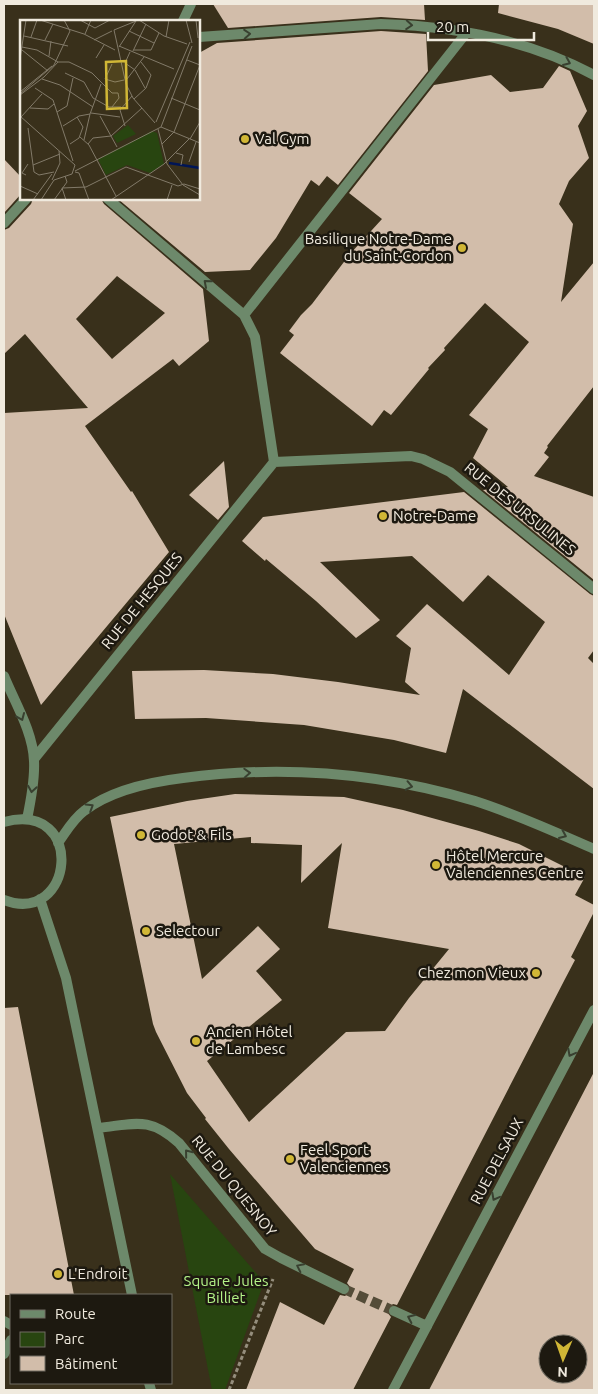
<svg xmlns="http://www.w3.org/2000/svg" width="598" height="1394" viewBox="0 0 598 1394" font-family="Ubuntu,sans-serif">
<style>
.green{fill:#284510}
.building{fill:#d2bdaa;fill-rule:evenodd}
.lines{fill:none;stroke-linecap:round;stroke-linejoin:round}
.minor-tunnel{stroke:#544c38;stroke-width:10;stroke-dasharray:10 5;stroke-linecap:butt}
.path{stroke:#958e7d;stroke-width:3;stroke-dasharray:4 2.5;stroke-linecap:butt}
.service{stroke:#6d896b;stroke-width:10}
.minor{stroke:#6d896b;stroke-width:10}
.oneway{stroke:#394030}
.poi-dot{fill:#d1b736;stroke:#1d1910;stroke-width:2}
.labels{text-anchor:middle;stroke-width:5;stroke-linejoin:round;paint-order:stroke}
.poi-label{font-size:15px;fill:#f0eade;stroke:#1d1910;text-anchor:start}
.street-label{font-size:15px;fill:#f0eade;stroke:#1d1910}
.park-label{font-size:15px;fill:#b3f287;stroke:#1d1910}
.inset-river{fill:none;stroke:#001556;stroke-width:2.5}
.inset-road{fill:none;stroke:#827a69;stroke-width:1}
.view{fill:#d1b736;fill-opacity:0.15;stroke:#d1b736;stroke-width:2.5}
.inset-edge{fill:none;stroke:#f0eade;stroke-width:2.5}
</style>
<rect width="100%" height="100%" fill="#39301b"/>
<!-- green -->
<path class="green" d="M170 1174 264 1282 225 1390H212Z"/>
<!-- building -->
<path class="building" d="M213 4H424L425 20 381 17 228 28Z
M499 4H594V44L558 29 498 13Z
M381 31 426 34 428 71 338 185 327 176 319 186 311 180 276 238 250 270 205 272 118 199H199V53L217 43Z
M559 66 570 71 587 111 578 126 589 158 569 181 559 204 573 224 561 302 594 262V386L547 446 548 447 544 453 549 457 534 476 594 497V580L483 490 508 487 473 458 488 429 469 415 529 342 485 303 444 348 445 350 428 368 429 369 391 415 384 410 372 426 280 353 294 335 289 331 301 315 312 304 350 254 382 219 349 193 434 85 491 75 510 92 543 88Z
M4 159 21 177V194L4 213Z
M33 199H101L104 204 203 289 209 341 179 366 173 359 85 426 131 492 132 491 169 552 41 705 4 614V413L88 408 25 334 4 354V230L9 228 31 204ZM117 276 165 313 112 359 76 319Z
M224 461 229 507 218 520 189 495Z
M464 492 590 594 594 596V650L588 658 594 664V789L463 689 446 753 394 740 304 725 206 718 135 719 132 671 204 670 273 674 338 682 420 695 405 682 411 648 396 636 427 604 509 675 545 622 488 575 463 602 412 556 320 562 380 620 356 638 316 601 266 559 265 561 242 541 263 517Z
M235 794 344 797 403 810 479 831 519 844 585 877 575 895 594 905V912L571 957 575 960 565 979 397 1305 393 1304 388 1308 387 1312 391 1317 353 1390H246L280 1302 324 1325 340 1295 345 1296 350 1292 351 1288 347 1283 354 1269 315 1249 229 1149 205 1119 206 1118 187 1093 156 1032 153 1024 110 817 187 801ZM251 837V843L302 845 301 883 342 843 328 928 449 949 409 998 385 1031 346 1032 249 1122 207 1061 282 1000 256 971 280 949 258 926 202 979 174 844Z
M18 1007 45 1146 74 1295H4V1008Z
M594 1072V1390H429ZM548 1344H578V1374H548Z"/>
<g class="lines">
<!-- minor-tunnel -->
<path class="minor-tunnel" d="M344 1289 394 1311"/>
<!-- path -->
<path class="path" d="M229 1390 273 1279"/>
<!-- service -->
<path class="service" d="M393 1390 427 1326"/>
<!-- minor -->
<path class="minor" d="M183 21 191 4
M199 37 381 24C455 26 529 40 594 75
M108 199 244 315 255 337 274 462
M4 223 26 199
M244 315 467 32
M274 462 411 456 423 459 450 472 594 589
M4 676C15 703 33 732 34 761 35 780 31 800 27 819
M34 759 274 462
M4 822C87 800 74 927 4 900
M58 843C66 832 73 819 84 811 111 790 150 782 183 778 281 765 381 773 475 801 516 814 555 832 594 849
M40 899 66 978 132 1295
M98 1128C135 1124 149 1116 179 1143L265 1249 281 1258 344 1289
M394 1311 427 1326 594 1010
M4 1321 11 1325
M4 1354 11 1340
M149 1383 151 1390"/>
</g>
<!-- one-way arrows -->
<defs><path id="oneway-chevron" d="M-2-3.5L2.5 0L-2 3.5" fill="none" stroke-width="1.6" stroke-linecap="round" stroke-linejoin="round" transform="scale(1.25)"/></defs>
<g class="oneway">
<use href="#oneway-chevron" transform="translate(409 25) rotate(4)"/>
<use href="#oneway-chevron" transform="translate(247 34) rotate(-4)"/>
<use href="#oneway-chevron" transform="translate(567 62) rotate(23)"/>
<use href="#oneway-chevron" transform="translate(207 283) rotate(-139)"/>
<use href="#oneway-chevron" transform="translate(21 717) rotate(67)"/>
<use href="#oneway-chevron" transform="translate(247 773) rotate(-3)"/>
<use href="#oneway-chevron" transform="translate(409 786) rotate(12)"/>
<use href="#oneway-chevron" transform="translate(32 789) rotate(99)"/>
<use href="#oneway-chevron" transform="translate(90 807) rotate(-32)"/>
<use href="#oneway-chevron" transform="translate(563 835) rotate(24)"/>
<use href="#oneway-chevron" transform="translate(571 1053) rotate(118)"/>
<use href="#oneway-chevron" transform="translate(188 1153) rotate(-129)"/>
<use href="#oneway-chevron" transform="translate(495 1197) rotate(118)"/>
<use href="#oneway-chevron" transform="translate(300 1267) rotate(-154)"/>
<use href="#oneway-chevron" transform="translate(411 1318) rotate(-155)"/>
</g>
<!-- markers -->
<g class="poi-dot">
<circle cx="245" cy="139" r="5"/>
<circle cx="462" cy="248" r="5"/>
<circle cx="383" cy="516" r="5"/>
<circle cx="141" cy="835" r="5"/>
<circle cx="436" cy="865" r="5"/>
<circle cx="146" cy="931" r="5"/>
<circle cx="536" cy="973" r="5"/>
<circle cx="196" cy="1041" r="5"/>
<circle cx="290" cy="1159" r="5"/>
<circle cx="58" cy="1274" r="5"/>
</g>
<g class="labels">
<!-- poi labels -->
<g class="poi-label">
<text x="255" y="144">Val Gym</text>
<text x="452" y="244" text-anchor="end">Basilique Notre-Dame<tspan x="452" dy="17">du Saint-Cordon</tspan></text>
<text x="393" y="521">Notre-Dame</text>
<text x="151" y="840">Godot &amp; Fils</text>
<text x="446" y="861">Hôtel Mercure<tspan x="446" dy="17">Valenciennes Centre</tspan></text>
<text x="156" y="936">Selectour</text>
<text x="526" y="978" text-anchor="end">Chez mon Vieux</text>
<text x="206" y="1037">Ancien Hôtel<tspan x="206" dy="17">de Lambesc</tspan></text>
<text x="300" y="1155">Feel Sport<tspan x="300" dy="17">Valenciennes</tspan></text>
<text x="68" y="1279">L'Endroit</text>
</g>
<!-- street labels -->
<g class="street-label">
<text transform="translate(520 509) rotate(39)" y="5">RUE DES URSULINES</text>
<text transform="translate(142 601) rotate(-51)" y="5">RUE DE HESQUES</text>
<text transform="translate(497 1161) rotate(-62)" y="5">RUE DELSAUX</text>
<text transform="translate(234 1186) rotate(51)" y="5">RUE DU QUESNOY</text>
</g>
<!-- park labels -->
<g class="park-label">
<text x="226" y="1286">Square Jules<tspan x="226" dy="17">Billiet</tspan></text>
</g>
</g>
<!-- overview -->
<g transform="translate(20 20)">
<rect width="180" height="180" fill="#39301b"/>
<path d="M108 105 116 114 97 123 93 116ZM132 111 137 113 144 144 130 153 107 145 86 155 78 139Z" fill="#284510"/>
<path class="inset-river" d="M149 143 180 148"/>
<path class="inset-road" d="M20 0 64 14 95 30M60 0 75 8 90 0M119 0 144 16 167 24M166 0 172 23M176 0 178 18M94 10 106 64 113 78 135 103M94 10 116 1M109 11 134 23M65 14 71 0M4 16 48 26M11 17 17 0M146 17 149 0M25 20 33 4M74 20 92 11M99 26 154 49M2 27 17 30 38 42H49L72 53 92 73H98M99 27 116 1M2 30 28 51M114 30H131L139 13M113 31 126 4M110 32 105 43 115 50 125 68M29 36 31 21M76 38 84 25M0 39 6 0M92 44 85 59 95 62 104 60M45 53 64 62M22 59 40 65 73 87M107 59 124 37M64 62 73 78 89 87H101M15 68 33 80 53 141M0 72 32 46M0 74 34 45 50 11 44 0M0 75 24 57 38 42M151 78 180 90M114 79 126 68 131 55 121 42M92 87 99 78 98 73M10 88 28 89 34 84M37 92 47 86 53 58M71 93 100 97M0 96 55 145 52 154 34 160 21 180M80 96 97 127M1 97 22 74M136 102 170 22M43 106 59 96 70 94 81 64M105 106 100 90 112 76M141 107 172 26M141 107 180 123M8 108 14 152 19 155 34 152M138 109 147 144 163 165 180 175M60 117 69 125 96 176M170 119 180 102M64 120 70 94M50 124 59 118 63 107 57 97M68 124 73 118 91 116 122 88M142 124 154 112 180 45 167 40M156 133 163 135 161 145M169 142 176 122M13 145 40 134M55 151 141 107M55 152 59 153 69 180M6 155 2 153 8 144M32 160 40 143 39 131M0 166 18 174M13 180 32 154M34 180 47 162 45 156M46 180 42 168 66 167 106 147 158 166 164 164 180 169M91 180 144 144 169 119M147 180 152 165"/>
<path class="view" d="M106 41 107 88 87 89 86 42Z"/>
<rect width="180" height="180" class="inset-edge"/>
</g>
<!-- border -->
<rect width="598" height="1394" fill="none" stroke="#f0eade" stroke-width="10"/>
<!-- legend -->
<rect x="10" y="1294" width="162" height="90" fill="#1d1910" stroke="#716d62"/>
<rect x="20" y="1310" width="25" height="8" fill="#6d896b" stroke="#716d62"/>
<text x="55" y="1319" font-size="15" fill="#f0eade">Route</text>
<rect x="20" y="1332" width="25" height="15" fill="#284510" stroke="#716d62"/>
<text x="55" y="1344" font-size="15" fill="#f0eade">Parc</text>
<rect x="20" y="1356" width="25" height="15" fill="#d2bdaa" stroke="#716d62"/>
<text x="55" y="1369" font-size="15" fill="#f0eade">Bâtiment</text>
<!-- north arrow -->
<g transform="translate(563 1359) rotate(182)"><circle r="24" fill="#1d1910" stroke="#716d62"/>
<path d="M0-4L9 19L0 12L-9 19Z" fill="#d1b736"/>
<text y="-8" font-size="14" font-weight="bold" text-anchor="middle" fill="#f0eade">N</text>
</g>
<!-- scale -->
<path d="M428 32v8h106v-8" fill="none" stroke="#f0eade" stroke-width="2.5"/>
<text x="436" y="32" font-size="15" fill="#f0eade" stroke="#1d1910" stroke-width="4" paint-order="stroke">20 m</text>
</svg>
